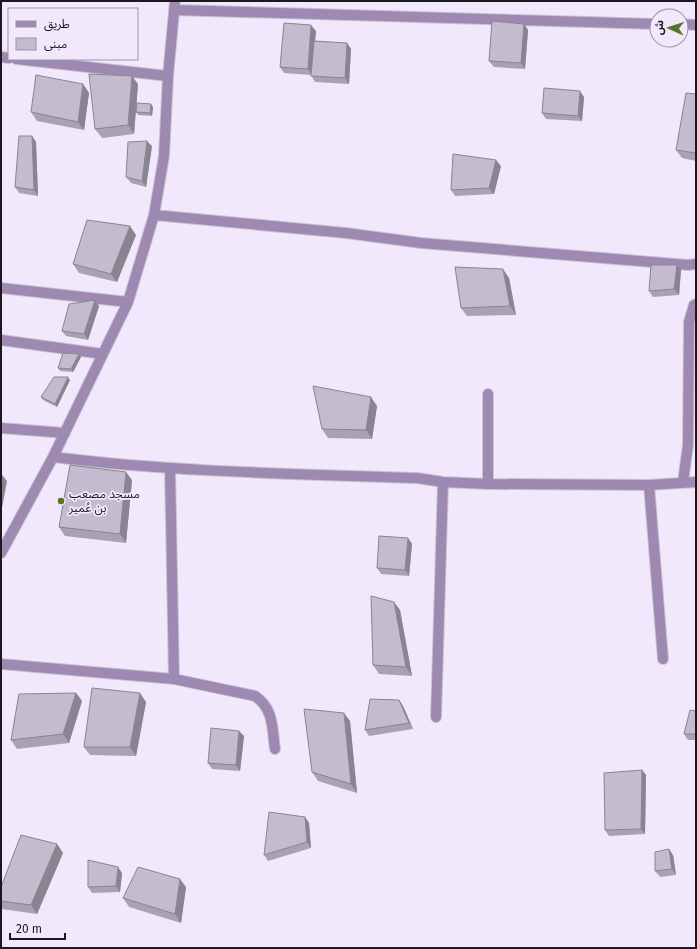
<svg xmlns="http://www.w3.org/2000/svg" width="697" height="949" viewBox="0 0 697 949" font-family="'Fira Sans','Noto Sans Arabic',sans-serif">
<style>
.lines{fill:none;stroke-linecap:round;stroke-linejoin:round}
.minor-casing{stroke:#cac3d4;stroke-width:12}
.minor{stroke:#9d89b2;stroke-width:10}
.wall{fill:#a9a2b1}
.shaded-wall{fill:#898490}
.building{fill:#c4bcce;stroke:#898490}
.poi-dot{fill:#597528;stroke:#f1e8fc;stroke-width:1.5}
.labels{text-anchor:middle;stroke-width:3.5;stroke-linejoin:round;paint-order:stroke}
.poi-label{font-size:12px;fill:#1b181f;stroke:#f1e8fc;text-anchor:start}
</style>
<rect width="100%" height="100%" fill="#f1e8fc"/>
<g class="lines">
<!-- minor casing -->
<g class="minor-casing">
<path id="minor" d="M174 10 657 24
M681 24 696 25
M1 57 9 58
M16 59 168 76
M154 215 346 233 421 243 688 265 696 264
M1 288 128 302
M1 340 103 354
M1 428 65 433
M53 457C173 472 296 474 417 478L443 482 488 484 649 485 696 482
M170 468 174 679
M683 482 688 445 689 322 694 305 696 304
M488 484V394
M649 485 663 659
M1 553 53 457 128 302 154 215 164 156 168 76 175 1
M1 664 174 679 255 696C274 709 272 728 275 749
M436 717 443 482"/>
</g>
<!-- minor -->
<use href="#minor" class="minor"/>
</g>
<!-- wall -->
<path class="wall" d="M524 24 528 30 525 69 494 67 489 61Z
M316 31 315 41 347 43 351 49 349 84 315 82 311 75 284 73 280 67Z
M83 84 89 93 84 130 37 121 31 112Z
M138 84 134 134 102 138 95 129Z
M696 94V161L682 158 676 150Z
M584 97 582 121 546 119 542 113Z
M153 107 152 116 138 115 136 112Z
M32 136 36 142 38 196 19 193 15 187Z
M152 146 146 187 131 183 126 177Z
M501 166 494 194 455 196 451 190Z
M136 235 117 282 79 273 73 264Z
M677 265 681 270 679 295 653 297 649 291Z
M509 278 516 315 467 316 461 308Z
M95 300 99 306 88 340 66 336 62 331Z
M81 357 73 372 60 371 58 368Z
M70 380 57 407 43 400 41 397Z
M377 406 372 439 328 438 322 429Z
M132 480 126 543 65 536 59 527Z
M408 538 412 544 409 576 381 574 377 568Z
M400 610 412 676 379 674 373 665Z
M76 693 82 701 69 743 17 749 11 740Z
M399 700 403 706 413 729 369 736 365 730Z
M146 702 136 756 90 755 84 747Z
M696 711V740H688L684 734Z
M350 721 357 793 318 781 312 772Z
M239 731 244 736 240 771 212 769 208 763Z
M642 770 646 775 645 834 609 836 605 830Z
M305 817 309 823 311 848 268 861 264 855Z
M57 844 63 853 37 914 2 909 1 908V887Z
M673 855 676 875 660 877 655 871Z
M122 873 120 892 92 893 88 887Z
M186 887 181 923 129 907 123 898Z"/>
<!-- shaded-wall -->
<path class="shaded-wall" d="M524 24 528 30 525 69 521 63Z
M311 25 316 31 312 75 308 69Z
M347 43 351 49 349 84 345 78Z
M132 76 138 84 134 134 128 125Z
M83 84 89 93 84 130 78 122Z
M580 91 584 97 582 121 578 116Z
M151 104 153 107 152 116 150 113Z
M32 136 36 142 38 196 34 190Z
M147 141 152 146 146 187 142 181Z
M496 160 501 166 494 194 489 188Z
M130 226 136 235 117 282 111 274Z
M677 265 681 270 679 295 674 289Z
M503 269 509 278 516 315 510 306Z
M95 300 99 306 88 340 84 334Z
M79 354 81 357 73 372 71 369Z
M68 377 70 380 57 407 55 404Z
M371 397 377 406 372 439 366 430Z
M126 472 132 480 126 543 120 534Z
M2 475 7 481 2 508 1 506V484Z
M408 538 412 544 409 576 405 570Z
M394 602 400 610 412 676 406 667Z
M76 693 82 701 69 743 63 734Z
M140 693 146 702 136 756 130 747Z
M399 700 403 706 413 729 409 723Z
M344 713 350 721 357 793 351 784Z
M239 731 244 736 240 771 236 765Z
M642 770 646 775 645 834 641 829Z
M305 817 309 823 311 848 307 842Z
M57 844 63 853 37 914 31 905Z
M669 849 673 855 676 875 672 869Z
M118 867 122 873 120 892 116 886Z
M180 879 186 887 181 923 175 914Z"/>
<!-- building -->
<path class="building" d="M492 21 524 24 521 63 489 61Z
M284 23 311 25 308 69 280 67Z
M314 41 347 43 345 78 311 76Z
M89 74 132 76 128 125 95 129Z
M36 75 83 84 78 122 31 112Z
M544 88 580 91 578 116 542 113Z
M686 93 696 94V153L676 150Z
M137 103 151 104 150 113 136 112Z
M19 136H32L34 190 15 187Z
M147 141 142 181 126 177 128 142Z
M453 154 496 160 489 188 451 190Z
M87 220 130 226 111 274 73 264Z
M651 265H677L674 289 649 291Z
M455 267 503 269 510 306 461 308Z
M95 300 84 334 62 331 69 304Z
M63 353 79 354 71 369 58 368Z
M54 377H68L55 404 41 397Z
M313 386 371 397 366 430 322 429Z
M70 465 126 472 120 534 59 527Z
M1 475H2L1 484Z
M379 536 408 538 405 570 377 568Z
M371 596 394 602 406 667 373 665Z
M92 688 140 693 130 747H84Z
M76 693 63 734 11 740 19 694Z
M370 699 399 700 409 723 365 730Z
M304 709 344 713 351 784 312 772Z
M690 710 696 711V734H684Z
M211 728 239 731 236 765 208 763Z
M642 770 641 829 605 830 604 773Z
M269 812 305 817 307 842 264 855Z
M21 835 57 844 31 905 1 901V887Z
M669 849 672 869 655 871V852Z
M88 860 118 867 116 886 88 887Z
M138 867 180 879 175 914 123 898Z"/>
<!-- markers -->
<circle class="poi-dot" cx="61" cy="501" r="4"/>
<g class="labels">
<!-- poi labels -->
<g class="poi-label">
<text x="69" y="498">مسجد مصعب<tspan x="69" dy="14">بن عُمير</tspan></text>
</g>
</g>
<!-- border -->
<rect width="697" height="949" fill="none" stroke="#1b181f" stroke-width="4"/>
<!-- legend -->
<rect x="8" y="8" width="130" height="52" fill="#f1e8fc" stroke="#9b95a4"/>
<rect x="16" y="21" width="20" height="6" fill="#9d89b2" stroke="#9b95a4"/>
<text x="44" y="28" font-size="12" fill="#1b181f">طريق</text>
<rect x="16" y="38" width="20" height="12" fill="#c4bcce" stroke="#9b95a4"/>
<text x="44" y="48" font-size="12" fill="#1b181f">مبنى</text>
<!-- north arrow -->
<g transform="translate(669 28) rotate(273)"><circle r="19" fill="#f1e8fc" stroke="#9b95a4"/>
<path d="M0-3L7 15L0 10L-7 15Z" fill="#597528"/>
<text y="-6" font-size="11" font-weight="bold" text-anchor="middle" fill="#1b181f">ش</text>
</g>
<!-- scale -->
<path d="M10 933v6h55v-6" fill="none" stroke="#1b181f" stroke-width="2"/>
<text x="16" y="933" font-size="12" fill="#1b181f" stroke="#f1e8fc" stroke-width="3" paint-order="stroke">20 m</text>
</svg>
